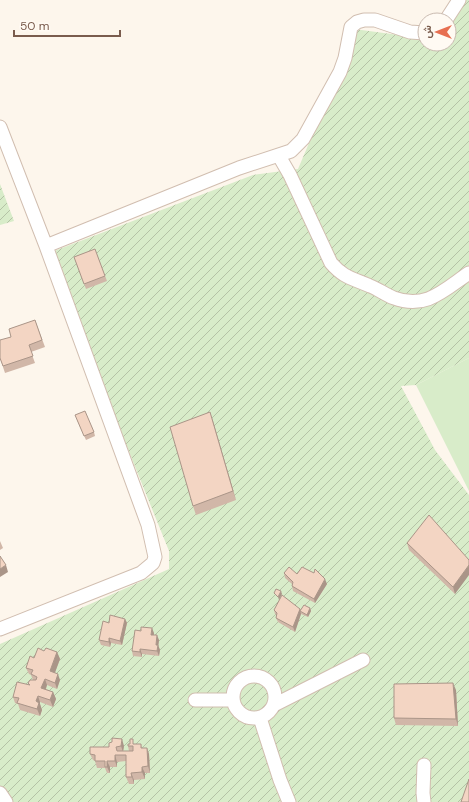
<svg xmlns="http://www.w3.org/2000/svg" width="469" height="802" viewBox="0 0 469 802" font-family="'DM Sans',Vazirmatn,sans-serif">
<style>
.grass{fill:#d8ecc9}
.garden{fill:url(#garden-furrows)}
.lines{fill:none;stroke-linecap:round;stroke-linejoin:round}
.street-casing{stroke:#d1beb0;stroke-width:15}
.street{stroke:#fff;stroke-width:13}
.wall{fill:#d1b7a8}
.shaded-wall{fill:#aa9588}
.building{fill:#f3d5c3;stroke:#aa9588}
</style>
<defs>
<pattern id="garden-furrows" width="10" height="10" patternUnits="userSpaceOnUse"><rect width="10" height="10" fill="#d8ecc9"/><path d="M-1 1l2-2M0 10L10 0M9 11l2-2" fill="none" stroke="#b4c2a5"/></pattern>
</defs>
<rect width="100%" height="100%" fill="#fdf6ec"/>
<!-- grass -->
<path class="grass" d="M469 358V491L416 385Z"/>
<!-- garden -->
<path class="garden" d="M454 0H469V358L416 385 401 386 435 450 469 495V802H9L0 797V644L169 569V551L49 253 253 175 298 169 337 77 342 36 354 29 421 38 425 33V44H449V20H436Z
M0 184 14 221 0 225Z"/>
<g class="lines">
<!-- street casing -->
<g class="street-casing">
<path id="street" d="M446 20 459 0
M0 127 46 246 148 525 155 557 153 563 141 573 0 629
M279 156 290 175 331 263C344 278 352 278 370 286 378 289 386 295 394 298 426 310 444 290 469 273
M46 246 239 168 291 151 303 139 340 72 345 58 351 27 357 22 364 20H375L410 32 425 33
M233 697a21 21 0 1 1 42 0a21 21 0 1 1-42 0Z
M195 700H233
M274 705 363 660
M260 718 280 780 289 802
M424 765 423 793 424 802
M0 793 6 802"/>
</g>
<!-- street -->
<use href="#street" class="street"/>
</g>
<!-- wall -->
<path class="wall" d="M95 249 107 281 86 289 74 257Z
M35 320 45 347 31 352 35 363 5 373 0 358 11 337Z
M210 412 236 500 196 515 193 506Z
M77 420 94 432 95 436 86 440Z
M0 541 3 548 0 550Z
M407 543 469 560 455 594 409 550Z
M284 573 297 574 327 584 315 603 293 591 292 586V584L285 578Z
M310 608 311 611 308 617 301 614 300 611Z
M300 609 301 614 295 632 278 622 276 618 277 615 275 614 274 610Z
M125 619 127 623 122 645 111 643 110 647 101 645 99 640 109 623Z
M154 633V635L159 640 158 645 160 650 159 656 142 654V657L133 656 132 651Z
M44 651 57 652 60 659 55 672 60 680 57 689 47 685 46 689 53 692 56 699 53 707 40 702V704L42 710 40 716 20 710 18 704 15 703 13 697 29 685 28 683 33 680 31 675 29 674 26 668 34 658Z
M456 690 458 726 396 725 394 718Z
M112 742 124 746 123 751H129L128 746 135 744H141L142 748H147L149 754 150 773H145V779L134 780V784H129L126 777V761L117 762V767H110V773H107L105 768H97L95 761 93 760 90 754 109 747Z"/>
<!-- shaded-wall -->
<path class="shaded-wall" d="M210 412 213 421 236 500 233 491Z
M6 565 8 572 0 577V569Z
M469 565V575L455 594 453 587Z
M325 579 327 584 315 603 314 599Z
M281 591 282 594 279 600 278 597Z
M310 608 311 611 308 617 307 615Z
M300 609 301 614 295 632 293 627Z
M125 619 127 623 122 645 120 641Z
M152 628 154 633 153 639 151 635Z
M157 635 159 640 158 649 156 645Z
M109 638 111 643 110 647 109 642Z
M158 645 160 650 159 656 157 651Z
M140 649 142 654V657L140 652Z
M57 652 60 659 53 678 50 671Z
M58 674 60 680 57 689 55 683Z
M45 679 47 685 44 694 41 688Z
M453 683 456 690 458 726 456 719Z
M53 692 56 699 53 707 50 700Z
M38 696 40 702V704L42 710 40 716 37 709 36 701Z
M122 739 124 746 123 752 121 746Z
M147 748 149 754 150 773 148 766Z
M115 755 117 762V767L115 761Z
M107 761 110 767V773L107 767Z
M142 767 145 773V779L142 772Z
M131 773 134 780V784L132 777Z"/>
<!-- building -->
<path class="building" d="M95 249 105 276 84 284 74 257Z
M35 320 42 340 29 345 33 356 3 366 0 358V340L11 337 9 329Z
M85 411 94 432 84 436 75 415Z
M210 412 233 491 193 506 170 427Z
M429 515 469 560V565L453 587 407 543Z
M0 556 6 565 0 569Z
M289 567 297 574 302 567 314 573 315 569 325 579 314 599 292 586 293 582 284 573Z
M276 589 281 591 278 597 274 593Z
M282 595 300 609 293 627 276 618 277 613 274 610Z
M304 605 310 608 307 615 300 611Z
M110 615 125 619 120 641 109 638V642L99 640 103 621 109 623Z
M141 627 152 628 151 635H157L156 645H158L157 651 140 649V652L132 651 135 630 141 631Z
M38 648 44 651 46 648 57 652 50 671 58 674 55 683 45 679 41 688 53 692 50 700 38 696 36 701 39 703 37 709 17 703 19 698 13 697 17 682 30 685 28 683 30 680H36L37 677 31 674 33 670 26 668 30 656 34 658Z
M453 683 456 719 394 718V684Z
M112 738 122 739 121 746 116 747 117 751H133V746H128V744H130V739H133V744H141V748H147L148 766 142 767V772L131 773 132 777H126V755H115V761H107V767H105V761H95V755L90 754V747H109V743L112 742Z
M469 779V802H461Z"/>
<!-- north arrow -->
<g transform="translate(437 32) rotate(270)"><circle r="19" fill="#fffaf3" stroke="#cabbb1"/>
<path d="M0-3L7 15L0 10L-7 15Z" fill="#e76f51"/>
<text y="-6" font-size="11" font-weight="bold" text-anchor="middle" fill="#7a5c4d">ش</text>
</g>
<!-- scale -->
<path d="M14 30v6h106v-6" fill="none" stroke="#7a5c4d" stroke-width="2"/>
<text x="20" y="30" font-size="12" fill="#7a5c4d" stroke="#fffaf3" stroke-width="3" paint-order="stroke">50 m</text>
</svg>
